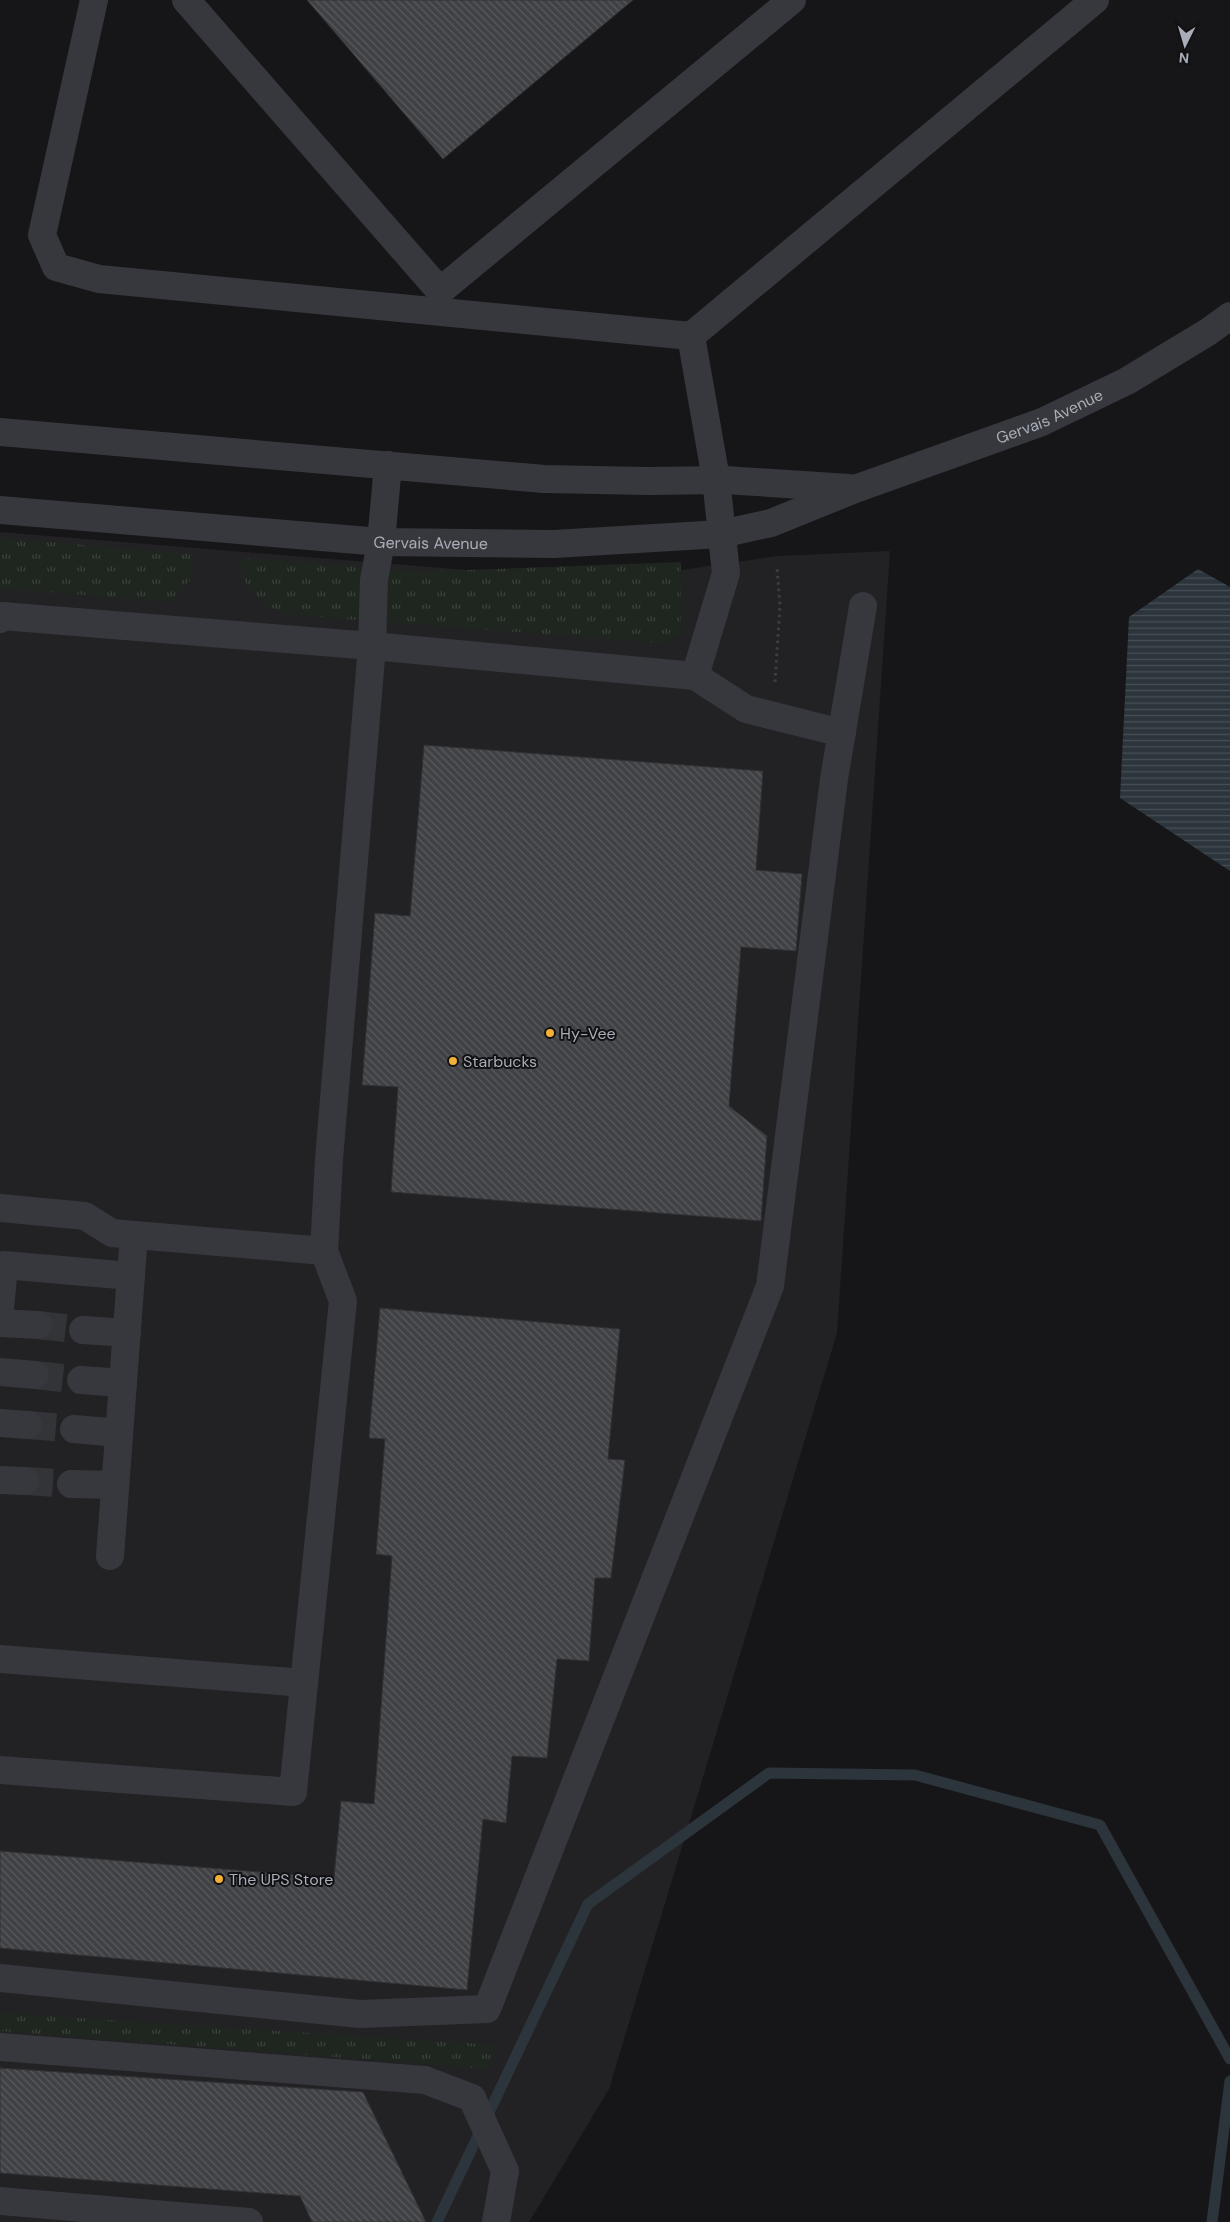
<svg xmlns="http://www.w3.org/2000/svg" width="1230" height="2222" viewBox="0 0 1230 2222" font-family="'DM Sans',sans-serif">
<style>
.built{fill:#222225}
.grass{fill:url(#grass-tufts)}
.water{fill:url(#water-rules)}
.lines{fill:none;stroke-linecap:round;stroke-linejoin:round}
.stream{stroke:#2c353c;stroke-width:11}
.building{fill:url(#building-back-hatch);stroke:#303034}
.minor-tunnel{stroke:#333438;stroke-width:28;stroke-dasharray:28 14;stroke-linecap:butt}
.path{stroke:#3d3f44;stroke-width:3;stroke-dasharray:2.5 4;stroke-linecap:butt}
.minor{stroke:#37383d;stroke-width:28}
.poi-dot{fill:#f2b134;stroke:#111113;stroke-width:2}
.labels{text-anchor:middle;stroke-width:4;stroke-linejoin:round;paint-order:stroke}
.street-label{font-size:16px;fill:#a8adb8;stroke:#111113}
.poi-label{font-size:16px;fill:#a8adb8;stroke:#111113;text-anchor:start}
</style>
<defs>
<pattern id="grass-tufts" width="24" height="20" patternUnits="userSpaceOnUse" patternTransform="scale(1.25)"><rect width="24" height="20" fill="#1e261f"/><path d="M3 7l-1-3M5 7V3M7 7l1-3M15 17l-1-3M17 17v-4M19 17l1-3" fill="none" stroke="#3c433d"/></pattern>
<pattern id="water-rules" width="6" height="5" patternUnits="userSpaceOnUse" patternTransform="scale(1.25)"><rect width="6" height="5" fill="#2c353c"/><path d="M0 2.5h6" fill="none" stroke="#485056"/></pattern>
<pattern id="building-back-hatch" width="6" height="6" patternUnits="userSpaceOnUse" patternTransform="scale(1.25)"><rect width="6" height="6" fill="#404145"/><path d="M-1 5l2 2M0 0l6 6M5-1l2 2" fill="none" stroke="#595a5e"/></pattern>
</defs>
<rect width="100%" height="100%" fill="#161618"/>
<!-- built -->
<path class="built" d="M0 532 527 575 682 570 777 556 890 551 837 1333 609 2089 529 2222H0Z"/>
<!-- grass -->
<path class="grass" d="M0 538 190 554 193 577 171 602 0 588Z
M248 558 416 572 681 562V633L663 643 281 614 248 589 239 562Z
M0 2013 495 2045 490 2069 0 2031Z"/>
<!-- water -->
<path class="water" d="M1198 569 1230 587V871L1120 798 1129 617Z"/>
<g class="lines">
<!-- stream -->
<path class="stream" d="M437 2222 588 1904 769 1773 915 1775 1100 1825 1230 2059
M1212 2222 1230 2081"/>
</g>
<!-- building -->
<path class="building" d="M307 0H633L443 159Z
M424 745 763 771 756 870 802 874 796 951 741 947 729 1106 767 1136 761 1221 391 1192 398 1087 362 1085 375 913 410 916Z
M380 1308 620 1329 608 1459 625 1460 611 1578H595L589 1661 557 1659 547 1758 512 1756 506 1823 483 1819 467 1990 0 1948V1851L334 1878 341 1801 374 1804 392 1556 376 1554 385 1439 369 1438Z
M0 2068 363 2092 426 2222H312L300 2196 0 2173Z"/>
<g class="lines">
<!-- minor-tunnel -->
<path class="minor-tunnel" d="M38 1325 83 1330
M35 1375 81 1380
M28 1425 74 1429
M25 1481 71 1484"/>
<!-- path -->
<path class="path" d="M775 682 780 606 777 568"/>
<!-- minor -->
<g class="minor">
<path d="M186 0 440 291 792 0"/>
<path d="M691 336 1095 0"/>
<path d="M0 432 544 479 648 481 725 480 849 488"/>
<path id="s1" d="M0 510 381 542 554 544 721 534 771 523 855 489 1042 422 1127 381 1208 332 1230 316"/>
<path d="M0 619 2 616 372 646 374 580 381 542 388 465"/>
<path d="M695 676 746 709 842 733"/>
<path d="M0 1208 85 1216 112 1233 324 1251"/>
<path d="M0 1309 4 1265 131 1276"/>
<path d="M0 1323 38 1325"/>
<path d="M83 1330 127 1333"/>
<path d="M0 1372 35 1375"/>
<path d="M81 1380 123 1383"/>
<path d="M0 1423 28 1425"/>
<path d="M74 1429 119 1433"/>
<path d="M0 1480 25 1481"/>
<path d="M71 1484 115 1485"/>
<path d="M110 1556 134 1235"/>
<path d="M0 1659 304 1683"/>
<path d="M0 1770 293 1792 343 1301 324 1251 329 1159 372 646 695 676 726 573 716 479 691 336 99 279 56 267 42 235 94 0"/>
<path d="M0 1978 360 2014 487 2009 770 1286 834 779 863 606"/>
<path d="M0 2047 425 2080 472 2098 505 2171 496 2222"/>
<path d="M0 2201 249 2222"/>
</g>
</g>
<!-- markers -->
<g class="poi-dot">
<circle cx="550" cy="1033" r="5"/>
<circle cx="453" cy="1061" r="5"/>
<circle cx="219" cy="1879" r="5"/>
</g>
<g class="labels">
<!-- street labels -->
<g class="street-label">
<text dy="6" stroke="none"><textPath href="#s1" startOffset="1072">Gervais Avenue</textPath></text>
<text dy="6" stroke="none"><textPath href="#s1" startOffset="432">Gervais Avenue</textPath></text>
</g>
<!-- poi labels -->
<g class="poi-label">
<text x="560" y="1039">Hy-Vee</text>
<text x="463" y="1067">Starbucks</text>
<text x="229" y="1885">The UPS Store</text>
</g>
</g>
<!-- north arrow -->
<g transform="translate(1185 45) rotate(185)" stroke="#111113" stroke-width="4" paint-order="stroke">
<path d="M0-4L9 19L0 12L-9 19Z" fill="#a8adb8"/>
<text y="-8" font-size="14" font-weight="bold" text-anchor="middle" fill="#a8adb8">N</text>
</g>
</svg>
